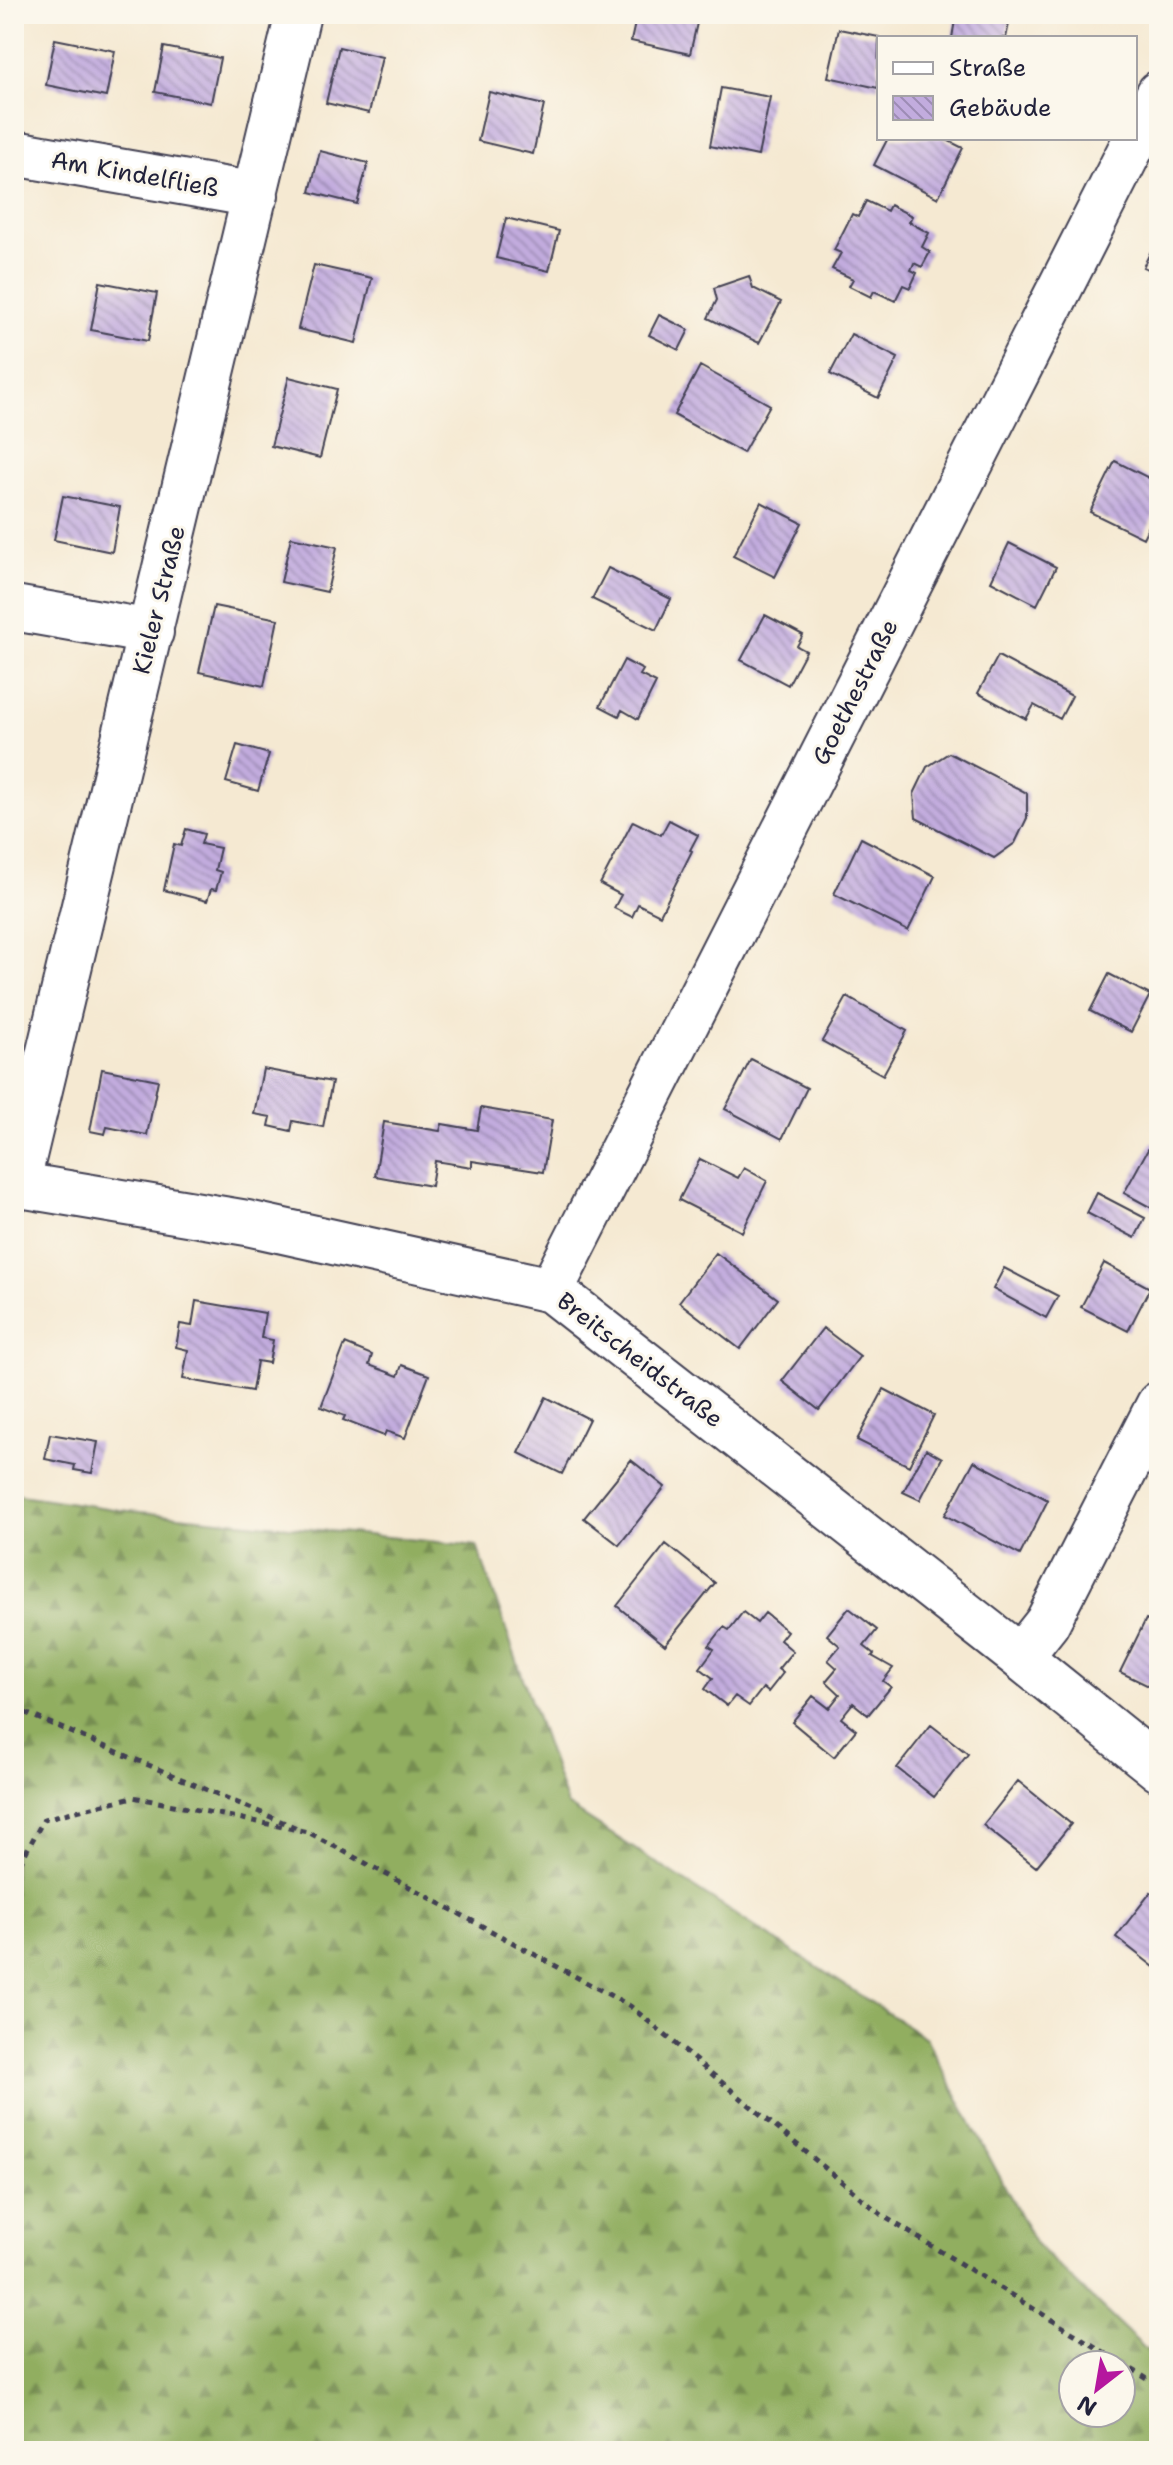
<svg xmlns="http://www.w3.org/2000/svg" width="1173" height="2465" viewBox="0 0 1173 2465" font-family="'Shantell Sans',sans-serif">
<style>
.forest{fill:url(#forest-firs);stroke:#5a684e;stroke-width:2;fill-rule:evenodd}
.building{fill:url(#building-back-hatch)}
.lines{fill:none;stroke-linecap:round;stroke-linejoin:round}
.minor-casing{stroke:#424052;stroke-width:48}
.path{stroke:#424052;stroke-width:5;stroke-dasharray:6 6;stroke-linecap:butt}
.minor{stroke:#fff;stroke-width:44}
.labels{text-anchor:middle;stroke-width:6;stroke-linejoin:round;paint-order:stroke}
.street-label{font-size:24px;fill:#22223b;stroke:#fbf7ec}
</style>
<defs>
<pattern id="forest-firs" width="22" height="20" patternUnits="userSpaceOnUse" patternTransform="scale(2)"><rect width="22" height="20" fill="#91ae61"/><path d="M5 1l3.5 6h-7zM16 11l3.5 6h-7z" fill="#768d51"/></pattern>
<pattern id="building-back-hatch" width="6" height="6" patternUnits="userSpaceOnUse" patternTransform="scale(2)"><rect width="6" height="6" fill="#c2acde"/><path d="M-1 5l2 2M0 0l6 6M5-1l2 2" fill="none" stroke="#9d8cb5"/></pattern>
</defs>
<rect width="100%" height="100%" fill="#fbf7ec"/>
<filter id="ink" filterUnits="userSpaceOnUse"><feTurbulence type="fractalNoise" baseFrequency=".0125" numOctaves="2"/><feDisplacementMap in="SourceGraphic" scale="16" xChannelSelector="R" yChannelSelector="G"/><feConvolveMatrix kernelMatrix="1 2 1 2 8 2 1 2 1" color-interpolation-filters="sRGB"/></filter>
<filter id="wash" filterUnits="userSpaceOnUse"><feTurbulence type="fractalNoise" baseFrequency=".006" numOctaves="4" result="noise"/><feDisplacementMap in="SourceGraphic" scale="32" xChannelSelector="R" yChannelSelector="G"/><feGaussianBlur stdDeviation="1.8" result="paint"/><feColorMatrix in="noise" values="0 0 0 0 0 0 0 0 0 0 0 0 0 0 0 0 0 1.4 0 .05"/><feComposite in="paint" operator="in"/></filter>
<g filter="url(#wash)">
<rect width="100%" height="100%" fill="#f5e9d2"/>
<!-- forest -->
<path class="forest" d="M14 1494 120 1510 477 1546 567 1805 926 2038 1036 2245 1159 2362V2451H14ZM1073 2365H1121V2413H1073Z"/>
<g id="blocks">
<!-- building -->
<path class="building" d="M637 14H699L690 54 631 41Z
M956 14H1011L1006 38H952Z
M839 29 879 37 878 88 828 77Z
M55 39 115 51 106 97 46 85Z
M164 47 220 58 211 103 155 92Z
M339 47 382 57 369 113 326 103Z
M721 88 770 97 758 156 710 146Z
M489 92 544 105 533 154 478 141Z
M888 138H943L963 148 938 198 874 165Z
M320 151 368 163 357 204 310 192Z
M866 201 887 211 890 205 912 216 909 222 929 233 922 247 930 252 922 267 914 263 911 270 917 273 910 288 903 285 895 301 874 291 871 297 849 286 853 279 832 269 841 253 834 250 852 214 858 217Z
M506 218 559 231 549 271 496 258Z
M1159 235V274L1143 267Z
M314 265 372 278 356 343 298 329Z
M749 276 753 288 781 302 759 343 708 318 717 300 714 288Z
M100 282 157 293 148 341 91 330Z
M659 315 689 330 679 350 649 335Z
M851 334 898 358 878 398 830 374Z
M700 366 770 405 743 453 674 415Z
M289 377 337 389 320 458 271 446Z
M1115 461 1159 483V505L1143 538 1090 512Z
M63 496 120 507 112 552 54 540Z
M761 502 802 523 775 577 733 556Z
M291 537 337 547 327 592 281 582Z
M1009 543 1056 567 1037 605 991 581Z
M608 568 671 599 656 630 592 599Z
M214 606 278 619 264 686 199 672Z
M765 615 803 635 797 646 806 651 788 685 741 660Z
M998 656 1072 696 1060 719 1034 705 1026 719 978 693Z
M624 660 643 670 640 675 656 683 638 719 622 710 619 716 600 706Z
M237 745 269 754 258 791 226 782Z
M949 753 1027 793V818L1015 843 994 858 916 818 914 794 927 767Z
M669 820 698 835 690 850 692 851 660 915 638 904 632 917 614 908 621 895 600 884 633 821 661 835Z
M186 829 204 834 201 844 220 848 215 870 221 872 216 890 211 889 207 901 164 890 174 844 181 846Z
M861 838 935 876 908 931 834 894Z
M1109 974 1150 995 1131 1032 1090 1011Z
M847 997 907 1031 883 1075 822 1041Z
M751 1059 807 1088 782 1139 725 1109Z
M102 1069 158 1080 147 1135 107 1127 105 1134 90 1131Z
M263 1069 332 1082 323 1127 293 1121 291 1131 269 1126 271 1117 254 1114Z
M481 1108 552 1120 543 1172 472 1161V1167L435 1161 431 1186 375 1176 384 1122 440 1131 442 1124 477 1130Z
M1152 1142 1159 1146V1212L1124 1193Z
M700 1159 738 1178 744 1168 767 1181 742 1232 679 1200Z
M1097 1193 1145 1218 1135 1238 1087 1213Z
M716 1253 778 1299 740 1349 679 1302Z
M1104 1263 1150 1288 1128 1331 1081 1307Z
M1004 1268 1058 1296 1046 1318 993 1289Z
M196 1301 265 1313 261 1338 273 1340 269 1363 257 1361 252 1391 183 1379 188 1350 176 1347 180 1324 192 1326Z
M823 1328 860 1356 819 1410 782 1381Z
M345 1344 372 1355 369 1365 398 1376 402 1365 429 1375 405 1438 386 1431 384 1436 343 1420 345 1416 321 1407Z
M884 1389 934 1415 909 1466 857 1440Z
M546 1397 589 1419 562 1474 519 1453Z
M50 1434 98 1442 92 1473 74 1470 75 1465 45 1459Z
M926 1449 942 1458 920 1500 903 1492Z
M631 1460 665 1487 619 1545 584 1518Z
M974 1461 1048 1500 1020 1555 945 1515Z
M666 1544 715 1583 665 1645 617 1606Z
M849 1608 877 1630 864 1646 874 1654 872 1656 893 1668 883 1681 891 1687 868 1715 853 1703 841 1718 856 1730 834 1757 792 1722 813 1696 829 1708 840 1694 826 1681 837 1668 828 1660 840 1646 827 1635Z
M743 1612 757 1623 765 1613 787 1631 780 1640 793 1651 778 1669 783 1673 768 1692 763 1688 749 1706 735 1696 727 1706 705 1689 713 1678 700 1668 714 1649 709 1646 724 1627 729 1630Z
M1146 1619 1159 1625V1691L1120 1672Z
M931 1725 968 1754 934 1797 897 1768Z
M1018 1781 1071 1824 1036 1867 983 1825Z
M1151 1892 1159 1898V1971L1116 1937Z"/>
</g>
</g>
<g filter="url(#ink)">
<use href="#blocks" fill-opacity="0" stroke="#424052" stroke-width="2"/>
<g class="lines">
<!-- minor casing -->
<g class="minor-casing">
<path id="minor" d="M14 153 256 195
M14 608 151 632
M14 1184 247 1223 551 1290 1020 1657 1159 1769
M17 1185 298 14
M551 1290 1159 93
M1020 1657 1047 1623 1159 1404"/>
</g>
<!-- path -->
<path class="path" d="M14 1708 297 1828
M14 1874 44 1819 133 1797 308 1832 630 2006 883 2216 1159 2386"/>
<!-- minor -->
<use href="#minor" class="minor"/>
</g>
</g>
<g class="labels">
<!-- street labels -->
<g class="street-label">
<text transform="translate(135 174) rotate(10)" y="8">Am Kindelfließ</text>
<text transform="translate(159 600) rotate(-76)" y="8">Kieler Straße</text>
<text transform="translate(855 692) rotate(-63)" y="8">Goethestraße</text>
<text transform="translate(640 1360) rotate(38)" y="8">Breitscheidstraße</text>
</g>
</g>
<!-- margin -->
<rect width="1173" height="2465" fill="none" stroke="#fbf7ec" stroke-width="48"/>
<!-- legend -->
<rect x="877" y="36" width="260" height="104" fill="#fbf7ec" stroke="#a4a2a5" stroke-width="2"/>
<rect x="893" y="62" width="40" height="12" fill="#ffffff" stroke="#a4a2a5" stroke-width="2"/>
<text x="949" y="76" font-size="24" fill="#22223b">Straße</text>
<rect x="893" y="96" width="40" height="24" fill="url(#building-back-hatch)" stroke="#a4a2a5" stroke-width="2"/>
<text x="949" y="116" font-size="24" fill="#22223b">Gebäude</text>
<!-- north arrow -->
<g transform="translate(1097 2389) rotate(211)"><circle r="38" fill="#fbf7ec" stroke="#a4a2a5" stroke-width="2"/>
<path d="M0-6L14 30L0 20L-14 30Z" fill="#b5179e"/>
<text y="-12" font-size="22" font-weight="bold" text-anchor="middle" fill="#22223b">N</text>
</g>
</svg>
